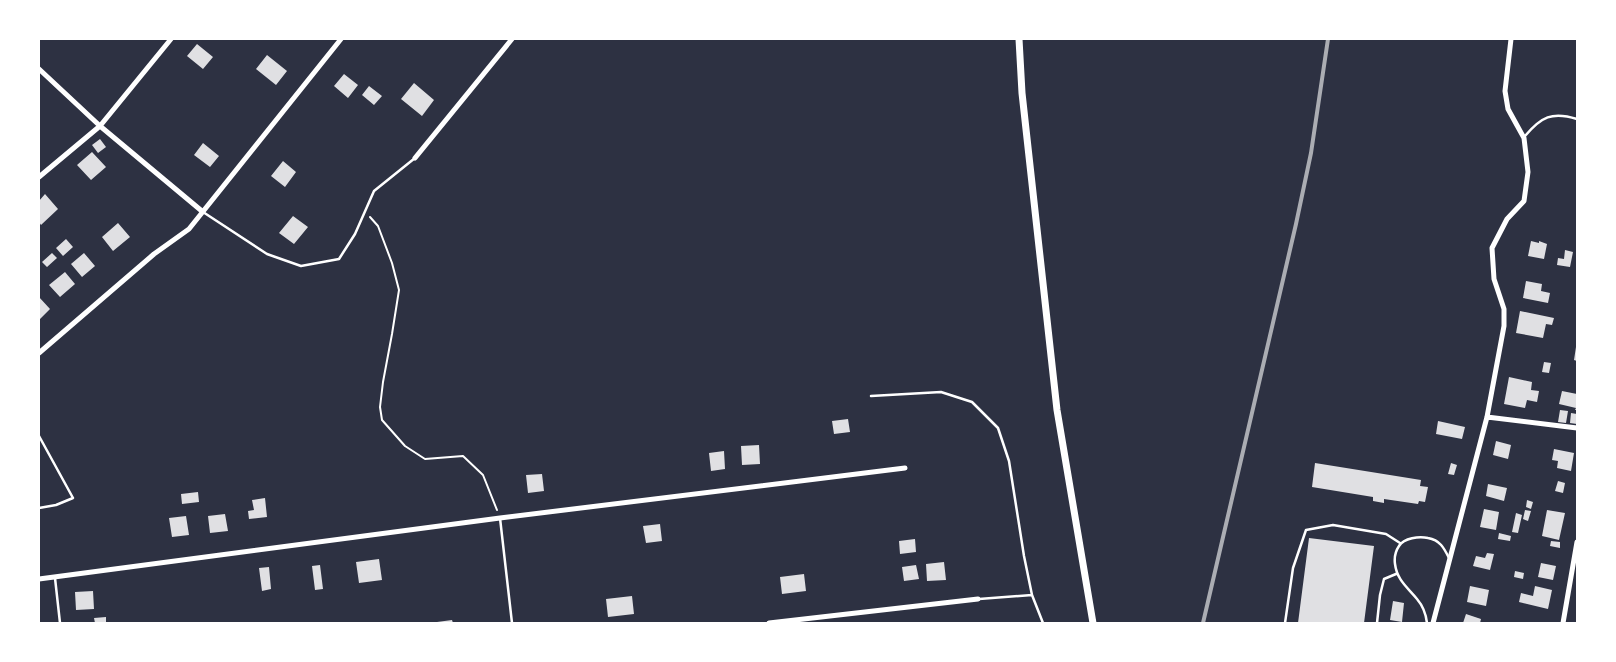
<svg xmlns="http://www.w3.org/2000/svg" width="1616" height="662" viewBox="0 0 1616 662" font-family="Inter,sans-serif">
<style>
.building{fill:#e0e0e3}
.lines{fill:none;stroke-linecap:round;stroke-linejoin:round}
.path{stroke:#fff;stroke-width:2}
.service{stroke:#fff;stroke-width:2.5}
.minor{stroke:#fff;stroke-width:5}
.tertiary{stroke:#fff;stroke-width:7}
.rail{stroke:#abadb3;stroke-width:4}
</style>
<rect width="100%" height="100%" fill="#2d3142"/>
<!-- building -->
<path class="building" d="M197 44 213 57 203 69 187 56Z
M267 55 287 71 276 85 256 69Z
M344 74 358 85 348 98 334 86Z
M414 83 434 100 422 116 401 99Z
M369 86 382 96 374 105 362 95Z
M100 139 106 147 98 153 92 145Z
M203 143 219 156 210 167 194 155Z
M92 152 106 167 91 180 77 165Z
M283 161 296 172 285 187 271 176Z
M45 194 58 209 41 225 39 222V201Z
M293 216 308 227 294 244 279 233Z
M118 223 130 237 113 251 102 237Z
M66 239 73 247 63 256 56 248Z
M1531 241 1539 243V241L1547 244 1544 259 1528 256Z
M1565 250 1573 252 1570 267 1557 265 1558 258 1564 259Z
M52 253 57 258 47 267 42 262Z
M84 253 95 266 82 277 71 264Z
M65 272 75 284 60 297 49 285Z
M1526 281 1542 284 1541 291 1550 293 1548 303 1523 298Z
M39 297 50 309 39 320Z
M1520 311 1554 318 1552 325 1546 324 1543 338 1516 333Z
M1576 347 1577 348V361L1574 360Z
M1544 362 1551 363 1549 373 1542 372Z
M1509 377 1532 382 1531 390 1539 391 1537 402 1527 400 1525 408 1504 404Z
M1562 391 1577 394V410H1575L1576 408 1559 404Z
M1560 410 1568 411 1566 423 1558 422Z
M1571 413 1577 414V424L1570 423Z
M848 419 850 432 834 434 832 421Z
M1438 421 1465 427 1462 439 1436 434Z
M1496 441 1511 445 1508 459 1493 455Z
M759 445 760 464 742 465 741 446Z
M1554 449 1574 453 1571 471 1557 468 1558 461 1552 460Z
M724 451 725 469 711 471 709 453Z
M1315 463 1421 480 1420 486 1428 487 1425 502 1419 501 1418 504 1384 499V503L1373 501V497L1312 487Z
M1451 463 1457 465 1454 475 1448 474Z
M542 474 544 491 528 493 526 475Z
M1558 481 1565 483 1563 493 1555 491Z
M1488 484 1507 488 1504 501 1486 496Z
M198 492 199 502 182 504 181 494Z
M265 498 267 517 249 519 248 511 254 510 252 500Z
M1527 500 1533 502 1531 509 1526 507Z
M1484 509 1499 512 1496 530 1480 527Z
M1525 510 1531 511 1528 521 1523 519Z
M1547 510 1565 513 1559 540 1542 536Z
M1516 513 1522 515 1518 533 1512 532Z
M225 514 228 531 210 533 208 516Z
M186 516 189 535 172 537 169 518Z
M660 524 662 541 646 543 643 526Z
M1499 533 1511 536 1510 541 1498 539Z
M1309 538 1374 546 1364 623H1298Z
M915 539 916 552 900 554 899 541Z
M1551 541 1560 542V548L1550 546Z
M1487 553 1494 554 1490 570 1473 566 1476 556 1485 558Z
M379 559 382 580 359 583 356 562Z
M944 562 946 580 927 581 926 564Z
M1541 563 1556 566 1553 580 1538 577Z
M320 565 323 589 315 590 312 566Z
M916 565 919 579 904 581 902 567Z
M269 567 271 589 262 591 259 568Z
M1515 571 1524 573 1523 579 1514 577Z
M804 574 806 591 782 594 780 577Z
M1470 586 1489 590 1486 606 1467 602Z
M1535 586 1552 590 1548 609 1519 602 1521 593 1533 596Z
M93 591 94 609 76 610 75 592Z
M632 596 634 614 608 617 606 599Z
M1393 601 1404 603 1402 622 1390 620Z
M1466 614 1481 619 1480 623H1463Z
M106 617V623H95L94 618Z
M452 620 453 623H438L437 622Z"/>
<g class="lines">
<!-- path -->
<path class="path" d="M370 217 378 226 392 263 399 290 392 334 383 382 380 407 382 420 405 446 425 459 463 456 483 475 497 510"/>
<!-- service -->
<path class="service" d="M1525 136C1541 117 1552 111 1577 119
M203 212 267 254 301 266 339 259 355 234 374 191 415 158
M871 396 941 392 972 402 998 428 1009 461 1024 556 1032 595 979 599
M39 436 73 498 56 505 39 508
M500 518 512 623
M55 578 60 623
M1032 595 1043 623
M1285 623 1293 568 1306 530 1333 525 1386 534 1400 543
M1377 623 1380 595 1384 579 1396 574
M1427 623C1426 614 1423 606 1417 599 1407 587 1397 580 1395 564 1394 557 1395 552 1399 546 1404 538 1419 536 1428 538 1440 540 1444 548 1449 558"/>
<!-- minor -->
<path class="minor" d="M39 69 100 126 203 212
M415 158 512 39
M39 177 100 126 171 39
M39 353 154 254 189 229 341 39
M1487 417 1577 428
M39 579 500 518 905 468
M769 623 978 599
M1433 623 1487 417 1504 326V309L1494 279 1492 248 1507 219 1524 201 1528 172 1524 138 1508 109 1505 91 1511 39
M1563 623 1577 542"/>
<!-- tertiary -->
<path class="tertiary" d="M1019 39 1022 93 1057 410 1093 623"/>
<!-- rail -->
<path class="rail" d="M1203 623 1296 224 1311 153 1328 39"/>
</g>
<!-- border -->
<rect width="1616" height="662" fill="none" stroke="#ffffff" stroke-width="80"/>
</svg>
